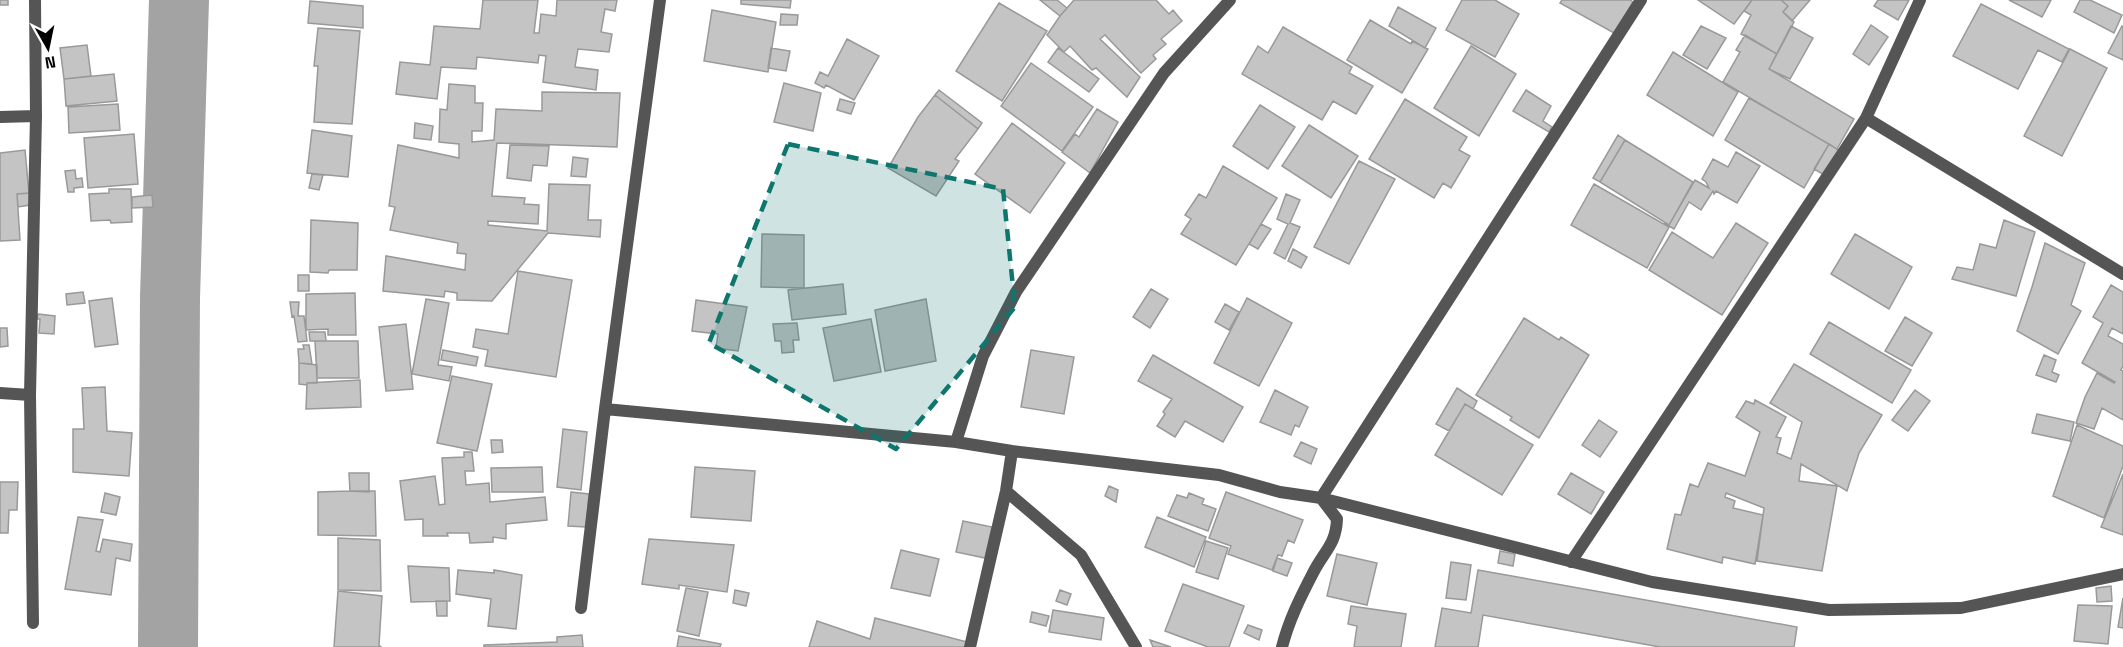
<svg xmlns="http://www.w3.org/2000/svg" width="2123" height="647" viewBox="0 0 2123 647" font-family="'Space Grotesk',sans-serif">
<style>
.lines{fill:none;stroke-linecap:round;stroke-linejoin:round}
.river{stroke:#a3a3a3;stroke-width:60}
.building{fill:#c4c4c4;stroke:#999;stroke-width:1.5}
.street{stroke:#555;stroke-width:12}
.marked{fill:#0f766e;fill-opacity:0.2;stroke:#0f766e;stroke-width:4.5;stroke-dasharray:12 8;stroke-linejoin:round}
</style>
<rect width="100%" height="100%" fill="#fff"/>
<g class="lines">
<!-- river -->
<path class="river" d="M168 647 170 298 179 0"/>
</g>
<!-- building -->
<path class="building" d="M0 0H8V5H0Z
M483 0H538L534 33H539L541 14 556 16 557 0H617L615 11 605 9 601 32 612 34 609 52 578 49 575 67 598 70 596 90 543 82 546 56 539 55 538 63 477 57 476 69 441 67 437 99 396 94 400 62 430 65 434 26 480 29Z
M741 0H791L790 8 741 4Z
M1040 0H1057L1067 8 1060 16Z
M1074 0H1156L1169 14 1173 10 1182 21 1161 39 1166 44 1153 55 1156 59 1141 73 1105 35 1100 39 1140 77 1127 97 1096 68 1092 70 1070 46 1064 52 1047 35 1060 16Z
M1462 0H1495L1519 14 1495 57 1446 30Z
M1562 0H1630L1633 2 1614 33 1560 3Z
M1698 0H1752L1734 24Z
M1752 0H1781L1788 6 1783 12 1794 22 1777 54 1741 34 1751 15 1744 11Z
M1781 0H1810L1792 21 1783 12 1788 6Z
M1878 0H1909L1898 20 1874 6Z
M2009 0H2051L2042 17Z
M2080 0H2090L2122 15 2114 33 2074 12Z
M310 1 363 6V28L308 23Z
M999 3 1047 31 1002 101 956 71Z
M1981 4 2069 49 2062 62 2038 50 2018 89 1953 56Z
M1398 7 1436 28 1425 48 1389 26Z
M712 10 776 22 768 72 704 61Z
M781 14 798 15 797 25H780Z
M1370 20 1411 44 1412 41 1428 49 1402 93 1347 60Z
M1871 25 1888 37 1869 65 1853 54Z
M1701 26 1726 38 1707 69 1683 55Z
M1791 26 1813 38 1790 79 1769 69Z
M2122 26 2123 27V60L2108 53Z
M1283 27 1352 67 1349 73 1373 86 1356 114 1333 101 1322 120 1242 74 1258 46 1268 53Z
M318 28 360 31 352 124 314 122 318 66H314Z
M1745 35 1777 54 1769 69 1854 119 1837 149 1723 82 1740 52 1736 50Z
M847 39 879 56 854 100 826 85 824 88 815 83 820 72 828 76Z
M87 45 91 76 64 79 60 48Z
M1471 46 1516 74 1479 136 1434 108Z
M771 48 790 51 786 71 768 68Z
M1058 48 1099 79 1089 92 1048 62Z
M2070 49 2107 68 2062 156 2024 136Z
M1673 52 1738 92 1713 136 1647 95Z
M1031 63 1093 107 1062 151 1001 106Z
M114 74 117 101 66 106 64 79Z
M784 83 821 93 813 131 774 122Z
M449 84 475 86V103H483L482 131H472V142L494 140 496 109 542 111V92L620 93 617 147 497 143 492 196 525 198 524 204 539 205 538 224 488 221V225L547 231 549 184 590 185 588 220H601L600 237 548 233 492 301 457 300V293L445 291 444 297 383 291 386 256 465 270 466 254 457 253 458 243 390 230 395 207 389 206 398 145 459 158V144L439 142 440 109 447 110Z
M939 90 982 123 978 129 935 95Z
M1526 90 1551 106 1543 121 1552 127 1549 132 1513 111Z
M935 95 978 129 955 159 959 161 936 196 888 168 918 117Z
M1749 98 1829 144 1804 188 1725 140Z
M840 99 855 103 851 114 837 110Z
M1405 99 1467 137 1459 150 1470 156 1451 188 1443 183 1434 198 1369 159Z
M118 104 120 130 69 133 68 107Z
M1260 105 1295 127 1268 169 1233 146Z
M1097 109 1118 122 1090 173 1062 152 1075 134 1079 137Z
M415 123 433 126 431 140 414 138Z
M1012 123 1065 163 1030 213 975 174Z
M1309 125 1358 156 1331 198 1282 166Z
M312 130 352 136 348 177 307 173Z
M134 134 138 184 88 188 84 138Z
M1618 135 1625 140 1600 182 1593 178Z
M1625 140 1693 182 1669 225 1600 182Z
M1829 144 1840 151 1826 176 1814 169Z
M510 145 549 146 547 166 533 165 531 181 507 178Z
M25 150 29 193 17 194 20 240 0 241V153Z
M1736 152 1760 166 1737 203 1716 191 1714 194 1713 191 1701 210 1689 202 1674 229 1664 223 1669 225 1695 180 1709 188 1706 182 1702 179 1713 159 1728 167Z
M573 157 588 159 586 177 571 176Z
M1359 161 1395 179 1349 264 1314 247Z
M1223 166 1277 198 1236 265 1181 234 1191 219 1185 215 1199 194 1206 198Z
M75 170 76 179 82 178 83 187 74 188V192H68L65 171Z
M312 174 323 175 319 190 309 188Z
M1594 184 1669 227 1647 268 1571 225Z
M109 189H131L132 222 111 223 110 220 91 221 89 194 109 193Z
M29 193 30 205 18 207 17 194Z
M1286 194 1300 200 1290 223 1300 227 1285 259 1274 253 1288 224 1277 219Z
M152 195 153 207 132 208V197Z
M311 220 358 223 357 270H329L328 273 310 272Z
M2004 220 2035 232 2016 296 1952 279 1957 267 1973 270 1980 244 1996 248Z
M1736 223 1768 243 1722 315 1649 270 1672 232 1713 258Z
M1261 224 1271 229 1258 249 1249 244Z
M762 234 804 235V288L761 287Z
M1855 234 1912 267 1889 309 1831 274Z
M2045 243 2085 263 2071 305 2081 311 2058 354 2017 331 2032 287Z
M1293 249 1307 257 1301 268 1288 261Z
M518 271 572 280 556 377 485 366 488 350 473 347 476 329 508 334Z
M298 275H309V291H298Z
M843 284 846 314 792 320 788 290Z
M2111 285 2123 292V334L2112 328 2108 336 2123 344V366L2121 370 2123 371V420L2102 408 2094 429 2076 423 2085 397 2097 373 2114 383 2115 382 2082 363 2103 323 2093 317Z
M1151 289 1168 299 1150 328 1133 317Z
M83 292 85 303 67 305 66 294Z
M355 293 356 335H328V329L306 330V294Z
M112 298 118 344 95 347 89 301Z
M1247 298 1292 323 1259 386 1214 363Z
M426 299 449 303 438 365 452 367 449 381 412 374Z
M926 299 936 361 885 371 875 310Z
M696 300 747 307 738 351 716 348 718 334 692 331Z
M290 302H299L298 316H304L307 341 298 342 294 316 292 317Z
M1225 304 1239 312 1229 330 1215 322Z
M38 314 55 316 54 334 39 333 40 319H37Z
M1905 317 1932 333 1912 366 1885 351Z
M1524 318 1559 340 1561 337 1589 355 1539 438 1510 420 1512 417 1476 395Z
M871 319 881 372 834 381 823 328Z
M1829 322 1911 370 1892 403 1810 354Z
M797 323 799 340H793L794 352 782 353 781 341H775L773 324Z
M406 324 413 389 386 391 379 327Z
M0 328H7L8 346 0 347Z
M309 332H325L326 341H310Z
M315 341H358L359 378H317Z
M303 345H309L312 364 299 363 298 349H304Z
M443 350 478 357 476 366 441 360Z
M1031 350 1074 357 1064 414 1021 407Z
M1153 355 1243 407 1223 442 1185 421 1175 437 1157 426 1165 414 1163 412 1172 399 1138 381Z
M2044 355 2056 360 2052 372 2059 375 2056 382 2036 375Z
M299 363 317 365V383H307V385L299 384Z
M1794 364 1882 415 1859 453 1847 491 1801 464 1799 481 1837 486 1822 571 1757 561 1764 508 1726 493 1725 497 1735 501 1733 508 1763 515 1755 564 1723 557 1722 563 1667 549 1675 514 1681 515 1690 484 1698 487 1708 463 1745 476 1760 432 1736 417 1746 401 1754 404 1755 400 1786 417 1776 437 1781 438 1777 453 1791 459 1802 422 1770 403Z
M452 376 492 384 477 451 437 443Z
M360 380 361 407 306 409 307 383Z
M105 387 107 431 132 433 129 476 73 472V429H84L82 388Z
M1457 388 1477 401 1473 409 1465 404 1449 431 1436 424Z
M1275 390 1308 407 1299 427 1295 425 1291 435 1260 422Z
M1915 390 1930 401 1908 431 1892 420Z
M1465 404 1533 445 1502 495 1435 455Z
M2037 414 2074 422 2070 441 2032 433Z
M1599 420 1617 432 1600 457 1582 445Z
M2077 425 2123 446V466L2104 518 2053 496Z
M563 429 587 432 581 490 557 487Z
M491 440H502L503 452 492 453Z
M1301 442 1317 449 1311 464 1294 456Z
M464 452H472L474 471H465L466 485 489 483 490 502 545 497 547 520 506 524V539L493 537V542L470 543 469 533H447L448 536H423V519L405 520 400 481 435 476 439 505 445 504 442 458 464 457Z
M542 467 543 492H492L491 468Z
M695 467 755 471 751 521 691 517Z
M349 473H369V492L350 491Z
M1571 473 1604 492 1591 514 1558 494Z
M2123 474V535L2101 527Z
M0 482H18L17 510H9L8 533H0Z
M1109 486 1118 490 1116 502 1105 496Z
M350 491H375L376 536 318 535V492Z
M571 492 589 494 586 527 568 526Z
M1226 492 1303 520 1294 543 1288 540 1282 556 1278 555 1272 570 1228 554 1231 546 1209 538Z
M105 493 120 497 116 515 101 512Z
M1189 493 1204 499 1202 504 1216 509 1208 531 1168 516 1177 495 1187 498Z
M78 517 103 520 96 551 100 552 103 539 132 544 130 561 116 558 111 595 65 589Z
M1157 517 1206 537 1194 567 1145 547Z
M963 521 992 527 985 558 956 552Z
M338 538 380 540 381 591 338 590Z
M649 539 734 545 727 592 679 585V589L642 584Z
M1206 541 1228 548 1218 579 1196 572Z
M901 550 939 559 930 596 891 588Z
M1500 551 1515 554 1513 566 1498 563Z
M1337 554 1377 563 1367 605 1327 596Z
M1277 558 1292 563 1287 576 1273 571Z
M1451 562 1471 565 1466 600 1446 598Z
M408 566 449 568 450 601 411 602Z
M458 570 494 573V570L522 575 516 629 488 626 491 599 456 594Z
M1478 570 1797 627 1794 647H1660L1483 615 1478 647H1435L1442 608 1471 613Z
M1183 584 1244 606 1229 647H1208L1165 631Z
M2111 586 2112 601 2097 602 2096 588Z
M686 588 708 592 699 636 677 631Z
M735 590 749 593 746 606 733 603Z
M1060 590 1071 594 1067 605 1056 601Z
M338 591 382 596 379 645 381 647H334Z
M2123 598V628L2118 627Z
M436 601H447V616H437Z
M2078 605 2112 606 2108 644 2074 641Z
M1351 606 1406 614 1401 647H1354L1357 626 1348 624Z
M1053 610 1104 618 1101 640 1049 632Z
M1032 612 1049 616 1046 626 1030 622Z
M875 618 971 643 970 647H809L817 621 870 639Z
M1248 625 1262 630 1259 640 1244 633Z
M582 635 583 647H484V645L557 642V637Z
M679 636 721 644 720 647H677Z
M1150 640 1171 647H1153Z"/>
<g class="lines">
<!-- street -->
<path class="street" d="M0 117 36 116
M1866 118 2123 274
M0 393 30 395
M605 409 956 442 1012 451 1219 475 1280 492 1321 498 1652 582 1829 610 1961 608 2123 574
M956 442 983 356 1016 292 1164 73 1230 0
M1006 491 1081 555 1136 647
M1321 498 1641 0
M1571 562 1866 118 1920 0
M581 608 605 409 660 0
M33 623 30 395 36 116 35 0
M970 647 1006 491 1012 451
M1282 647C1289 620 1300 598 1313 573 1324 551 1336 545 1337 519L1321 498"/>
</g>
<!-- marked area -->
<path class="marked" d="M788 144 1003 189 1015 307 896 449 709 343Z"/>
<!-- north arrow -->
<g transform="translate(48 48) rotate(171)" stroke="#ffffff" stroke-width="4.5" paint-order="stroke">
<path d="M0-4.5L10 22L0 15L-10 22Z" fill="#000000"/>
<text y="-9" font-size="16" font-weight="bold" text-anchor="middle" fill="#000000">N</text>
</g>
</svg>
